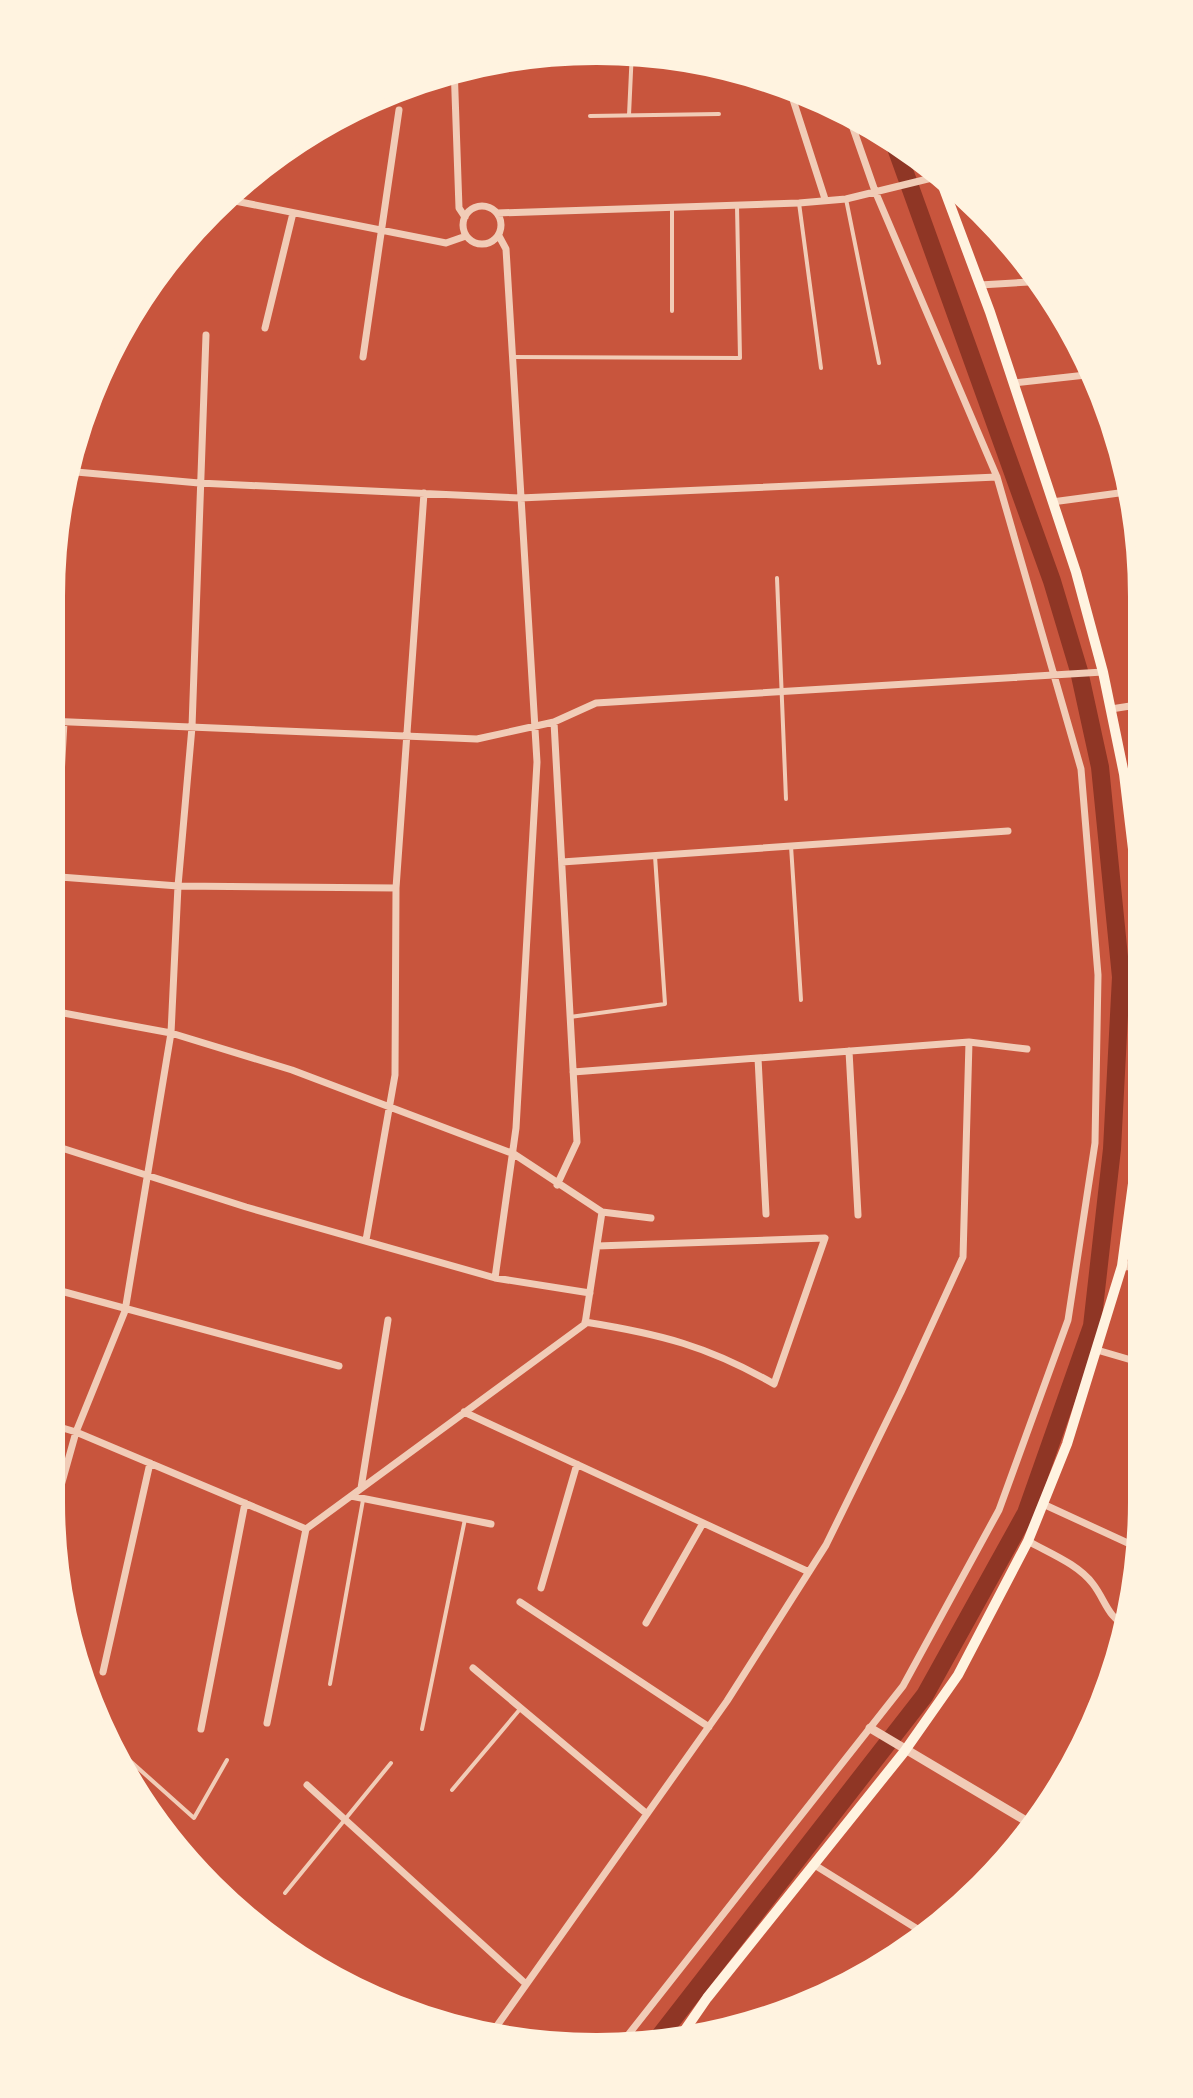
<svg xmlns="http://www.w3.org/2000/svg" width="1193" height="2098" viewBox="0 0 1193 2098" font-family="Cabin,sans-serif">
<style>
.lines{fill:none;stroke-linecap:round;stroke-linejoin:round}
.canal{stroke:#8f3625;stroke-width:18}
.service{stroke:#f1ccb7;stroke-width:4}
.minor{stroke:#f1ccb7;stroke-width:7}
.tertiary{stroke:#f1ccb7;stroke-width:9}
.secondary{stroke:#fff3e0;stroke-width:10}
.rim{fill:none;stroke:#fff3e0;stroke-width:10}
</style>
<rect width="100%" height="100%" fill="#c8553d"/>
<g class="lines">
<!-- canal -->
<path class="canal" d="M652 2046 925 1695 1026 1513 1092 1326 1112 1149 1121 977 1100 767 1079 671 1052 581 891 134"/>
<!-- service -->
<path class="service" d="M629 115 632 50
M590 116 719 114
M846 199 879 363
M799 203 821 368
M672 207V311
M512 357 740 358 737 206
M777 578 786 799
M1128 788 1143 786
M791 846 801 1000
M570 1017 665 1004 655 856
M330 1684 363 1500
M422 1729 465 1519
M110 1743 194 1818 227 1760
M452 1790 521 1708
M285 1893 391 1763"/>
<!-- minor -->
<path class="minor" d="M454 65 459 208 465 217
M787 81 825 199
M220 198 446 243 466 236
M463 225a19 19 0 1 1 38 0a19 19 0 1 1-38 0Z
M497 213 799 203 846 199 940 176
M980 285 1046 281
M265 328 293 213
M363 357 399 110
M1013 383 1095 374
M65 471 199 483 520 498 997 477
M1052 502 1134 491
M1111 709 1143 704
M47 721 477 739 554 722 596 703 1103 672
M554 722 577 1142 557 1185
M562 862 1008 831
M47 876 178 886 396 888
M47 1010 171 1033 292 1070 514 1154 602 1212 651 1218
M48 1010 64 722
M849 1051 858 1215
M758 1058 766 1214
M573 1072 969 1042 1027 1049
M46 1143 246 1207 495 1278 590 1293
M366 1240 395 1075 396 888 424 493
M495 1278 516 1128 537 762 506 249 499 236
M46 1287 339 1366
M585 1322C660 1334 708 1346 774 1384L825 1238 597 1246
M1097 1350 1145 1364
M464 1412 809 1572
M46 1423 76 1432 306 1529 585 1324 602 1212
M361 1488 388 1320
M351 1496 491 1524
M1043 1504 1143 1550
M50 1525 76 1432 125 1311 171 1033 178 886 192 727 206 335
M1028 1541C1049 1553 1078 1564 1093 1584 1106 1601 1107 1617 1128 1627
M541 1588 577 1464
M520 1602 709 1727
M646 1623 703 1523
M473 1668 647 1814
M103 1672 150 1463
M267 1723 306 1529
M201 1729 245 1503
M307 1785 526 1984
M813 1864 927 1935
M489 2037 727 1701 826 1545 901 1392 963 1257 969 1042
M617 2049 903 1686 999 1510 1068 1320 1095 1143 1098 975 1081 769 997 477 875 191 846 108"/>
<!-- tertiary -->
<path class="tertiary" d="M1122 1266 1145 1265
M870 1728 1033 1825"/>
<!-- secondary -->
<path class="secondary" d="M937 170 990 312 1076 572 1103 672 1124 774 1144 941
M678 2040 707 1998 904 1752 958 1675 1028 1541 1067 1444 1122 1266 1140 1131 1144 995"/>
</g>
<!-- crop -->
<path d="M0 0H1193V2098H0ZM596 60H597A536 536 0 0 1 1133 596V1502A536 536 0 0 1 597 2038H596A536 536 0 0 1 60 1502V596A536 536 0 0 1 596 60Z" fill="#fff3e0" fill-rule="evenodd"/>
<path class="rim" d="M596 60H597A536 536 0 0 1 1133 596V1502A536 536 0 0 1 597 2038H596A536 536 0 0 1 60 1502V596A536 536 0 0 1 596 60Z"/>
</svg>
